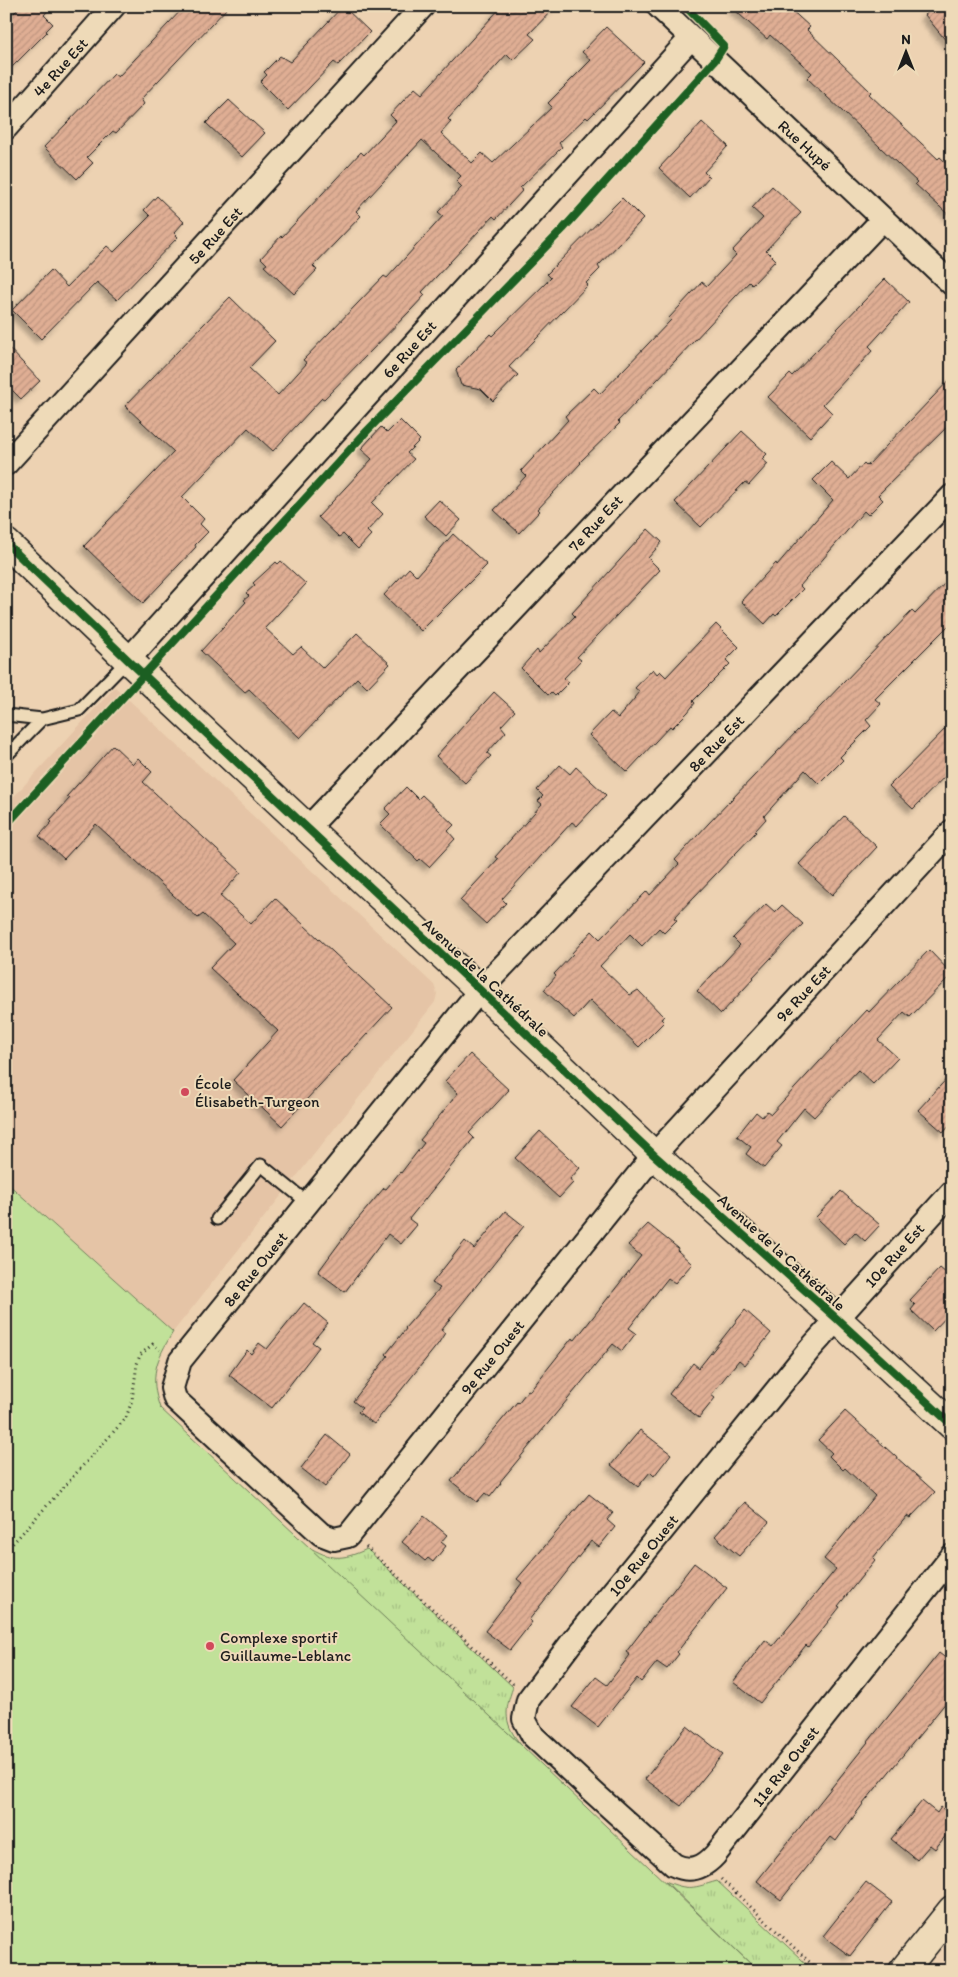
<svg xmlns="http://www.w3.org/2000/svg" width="958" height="1977" viewBox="0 0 958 1977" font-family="Itim,sans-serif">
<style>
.built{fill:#e5c4a6}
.grass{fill:url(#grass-tufts);stroke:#6e7e5a}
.green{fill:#c1e199;stroke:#6e7e5a}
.building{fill:url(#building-hatch);stroke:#1c1c1c;filter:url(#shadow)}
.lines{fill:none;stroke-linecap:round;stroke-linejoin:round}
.lane-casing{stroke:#1c1c1c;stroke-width:15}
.street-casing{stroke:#1c1c1c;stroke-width:26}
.secondary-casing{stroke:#1c1c1c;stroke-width:31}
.path{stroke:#1c1c1c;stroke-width:3;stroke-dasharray:1 4;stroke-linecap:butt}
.lane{stroke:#eedab8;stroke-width:11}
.street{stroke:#eedab8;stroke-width:22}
.secondary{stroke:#eedab8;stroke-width:28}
.cycleway-casing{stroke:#eedab8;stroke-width:11}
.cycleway{stroke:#1b5e20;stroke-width:8}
.poi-dot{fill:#d1495b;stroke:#eedab8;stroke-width:2}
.labels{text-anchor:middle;stroke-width:4;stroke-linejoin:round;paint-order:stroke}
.street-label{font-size:16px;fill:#1c1c1c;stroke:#eedab8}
.poi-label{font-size:16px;fill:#1c1c1c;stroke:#eedab8;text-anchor:start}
</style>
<defs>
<pattern id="grass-tufts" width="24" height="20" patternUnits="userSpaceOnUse" patternTransform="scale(1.25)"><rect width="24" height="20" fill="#c1e199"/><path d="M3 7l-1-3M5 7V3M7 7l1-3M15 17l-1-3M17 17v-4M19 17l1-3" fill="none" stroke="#a5c083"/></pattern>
<pattern id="building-hatch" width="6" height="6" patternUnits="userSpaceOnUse" patternTransform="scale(1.25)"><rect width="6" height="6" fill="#dfae94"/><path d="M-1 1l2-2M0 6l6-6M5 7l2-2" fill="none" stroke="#bf957f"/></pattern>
<filter id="shadow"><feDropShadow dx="-4.5" dy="4.5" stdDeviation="2.5" flood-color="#0004"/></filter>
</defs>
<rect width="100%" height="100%" fill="#edd2b2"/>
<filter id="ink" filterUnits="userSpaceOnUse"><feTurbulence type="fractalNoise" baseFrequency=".02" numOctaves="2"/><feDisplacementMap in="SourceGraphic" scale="10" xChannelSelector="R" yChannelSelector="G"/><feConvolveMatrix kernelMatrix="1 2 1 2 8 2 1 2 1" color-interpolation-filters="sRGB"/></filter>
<g filter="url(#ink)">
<!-- built -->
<path class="built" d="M115 687 434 985 437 994 435 1002 173 1332 6 1182V805Z"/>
<!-- grass -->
<path class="grass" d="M307 1546C331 1560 341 1561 367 1549L513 1687C504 1712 504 1724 521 1745Z
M665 1881C689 1891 693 1888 717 1881L814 1971H758Z"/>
<!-- green -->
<path class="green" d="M6 1182 173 1332C156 1360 149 1376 160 1408L521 1745 758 1971H6Z"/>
<!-- building -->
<path class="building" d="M21 6H52L44 15 53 24 46 31 47 32 6 73V21Z
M185 6H229L141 99 144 104 116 133 113 131 87 157 93 163 77 179 44 147 114 74 118 77Z
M343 6 370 32 338 65 334 62 288 110 260 82 267 75 264 72 280 56 290 62Z
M502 6H556L529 34 535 39 513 60 507 54 448 119 451 122 441 133 472 163 482 153 493 163 552 107 548 103 591 60 582 52 606 27 644 62 588 119 586 117 559 143 562 147 520 188 523 190 496 219 493 216 422 292 425 295 411 310 324 399 322 398 273 451 248 428 182 497 204 519 200 524 208 532 195 545 196 547 143 603 84 546 174 452 125 406 230 297 275 341 249 368 278 395 307 363 303 360 384 276 387 278 443 216 438 212 462 187 456 181 461 176 422 140 356 211 361 216 313 266 317 270 294 294 264 266 267 264 261 258 281 236 282 237 361 152 364 155 396 121 390 115 415 88 422 94Z
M730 6H787L810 27 807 30 871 92 869 94 938 159 940 157 952 168V218L915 184 917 182 807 78 812 73 770 35 767 39Z
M936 6H952V48L925 15Z
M229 100 265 133 242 157 206 123Z
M702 122 728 146 704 172 709 177 690 198 659 168Z
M772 186 801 213 766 250 776 260 752 285 749 282 694 341 618 421 620 423 580 462 581 463 538 509 540 511 519 533 494 510 526 476 521 471 568 420 565 416 594 388 600 394 671 320 669 318 702 282 707 286 736 255 732 251 763 218 752 208Z
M157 196 184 222 174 233 178 237 117 300 97 282 41 339 12 310 51 270 67 287 107 246 114 252 150 216 144 210Z
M622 198 643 219 598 266 600 269 586 283 588 285 509 367 518 375 493 401 481 389 461 385 456 370 490 334 492 336 551 278 547 274Z
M885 279 909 302 869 346 873 350 823 404 832 413 810 437 768 397 790 374 792 376Z
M6 345 40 381 21 399 6 384Z
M952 377V422L878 495 883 500 868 515 864 511 800 586 803 589 776 616 774 614 765 624 741 601 776 563 777 565 833 500 813 480 831 462 849 479 864 463 867 466Z
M400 420 420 440 407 453 414 459 372 503 383 514 367 531 371 535 358 549 343 534 339 537 318 517 372 459 361 449 381 427 387 433Z
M742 431 767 454 762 459 768 464 749 485 745 482 701 527 675 502Z
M439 500 461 520 446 536 424 516Z
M648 529 662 542 648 558 660 570 577 657 581 660 564 678 569 682 555 696 551 692 548 695 521 668 537 650 539 653 575 616 572 613Z
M453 534 487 565 421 631 384 595 409 568 417 576Z
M281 561 306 584 265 628 293 654 301 647 323 668 357 633 390 664 367 688 357 678 300 738 249 689 245 692 201 651 246 602 244 600 249 596 246 593 255 585 253 583 276 562 278 564Z
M952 576V622L875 699 881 704 866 720 871 726 840 757 843 760 819 784 805 770 764 816 766 819 755 831 756 832 674 918 677 920 664 933 659 928 642 946 630 934 600 966 630 995 638 990 664 1017 661 1019 664 1022 639 1047 590 1000 574 1018 544 990 556 976 554 974 573 954 572 953 592 931 600 939 647 891 650 895 679 864 675 860 708 824 912 611 915 614Z
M716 624 739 647 726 660 730 664 693 701 695 703 688 712 672 728 670 726 627 772 589 735 611 712 618 718 640 692 635 688 653 669 657 674 660 671 666 677Z
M494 692 515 711 501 726 506 732 487 753 491 756 465 783 436 756Z
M952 722V769L913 809 889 786Z
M113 745 133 764 138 758 152 772 143 782 241 872 220 896 251 924 275 898 392 1007 282 1126 233 1080 278 1031 210 968 234 943 203 914 198 918 96 824 64 859 39 836 52 822 50 820 70 798 67 796Z
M560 765 570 774 576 767 606 795 577 826 572 822 502 899 506 903 486 924 460 900 498 859 495 857 542 804 538 801 543 796 537 790Z
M406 787 418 799 422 795 454 825 448 831 455 839 429 867 420 859 418 861 380 824 390 814 385 809Z
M844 816 877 847 832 895 799 864Z
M766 904 775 912 782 905 803 924 753 977 754 978 721 1014 697 991 740 945 733 938Z
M929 950 952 974 910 1017 904 1012 878 1040 898 1058 873 1084 858 1070 814 1117 804 1108 777 1142 782 1146 764 1168 746 1154 751 1147 737 1136 756 1112 762 1117 767 1111 771 1114 867 1010 869 1012Z
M470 1054 509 1090 469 1133 474 1138 409 1219 417 1225 401 1244 388 1234 345 1292 318 1272 352 1226 384 1188 386 1189 400 1172 401 1173 424 1143 420 1140 458 1093 445 1081Z
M952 1073V1122L943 1132 918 1110Z
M540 1131 580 1168 570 1179 573 1183 559 1198 515 1158Z
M841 1191 880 1225 865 1241 855 1232 844 1244 816 1217Z
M505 1211 524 1226 441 1330 445 1333 438 1344 374 1424 358 1412 362 1408 353 1401 388 1356 386 1354 406 1329 405 1328 440 1288 432 1283 465 1241 474 1249Z
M648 1224 678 1248 677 1250 692 1264 675 1283 668 1278 629 1328 636 1333 622 1351 613 1344 500 1482 501 1483 490 1497 485 1493 477 1502 451 1481 517 1402 518 1403 528 1390 530 1391 572 1338 575 1340 641 1256 628 1245Z
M940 1268 952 1278V1311L933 1331 911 1310 915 1305 910 1300Z
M304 1303 328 1323 312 1342 319 1347 272 1408 229 1375 247 1350 251 1354 259 1343 267 1349Z
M745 1310 771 1333 745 1365 739 1360 711 1395 715 1398 699 1418 669 1394 693 1363 699 1368Z
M845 1411 935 1492 910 1518 907 1516 873 1558 875 1560 838 1606 840 1607 808 1647 806 1645 760 1703 733 1682 765 1640 773 1646 836 1569 824 1559 875 1496 845 1468 843 1470 829 1456 832 1453 818 1440Z
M640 1430 671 1454 654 1476 650 1472 638 1487 611 1465Z
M327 1435 350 1454 325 1487 301 1468Z
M589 1494 613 1513 607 1520 615 1527 599 1547 591 1541 529 1620 532 1622 510 1650 485 1631 522 1583 517 1579Z
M745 1502 769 1522 739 1556 715 1536Z
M424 1516 447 1535 441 1542 446 1546 433 1562 428 1558 425 1561 402 1542Z
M694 1563 727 1588 677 1652 679 1654 667 1669 657 1662 641 1682 637 1678 598 1727 572 1707 596 1677 607 1685 630 1655 626 1652Z
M939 1653 952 1663V1695L863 1804 836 1841 831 1837 781 1900 757 1881Z
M687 1726 723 1754 681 1806 645 1779Z
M922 1801 937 1813 941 1807 952 1816V1828L935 1849 930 1845 917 1860 891 1839Z
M866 1882 892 1902 850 1956 823 1936Z"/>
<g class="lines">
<!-- lane casing -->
<g class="lane-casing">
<path id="lane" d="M6 715 42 719 79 710 128 660
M6 756 42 719
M217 1219 261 1165 308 1203"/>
</g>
<!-- street casing -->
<g class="street-casing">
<path id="street" d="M658 6 952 284
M6 128 114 6
M6 464 423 6
M952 496 480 990 180 1361 172 1388 175 1399 321 1534 334 1539 348 1536 654 1155 952 831
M128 660 691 38
M308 828 883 219
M952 1192 810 1349 571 1643 528 1700 524 1719 533 1736 593 1792 674 1865C691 1873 703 1868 715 1855L952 1556"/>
</g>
<!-- secondary casing -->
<g class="secondary-casing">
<path id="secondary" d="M6 543 128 660 480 990 654 1155 836 1318 952 1425
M903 1971 952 1910"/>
</g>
<!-- path -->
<path class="path" d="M366 1547 513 1684
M6 1551 126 1418 132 1400 137 1364 140 1355 153 1344 160 1350
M721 1879 819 1971"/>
<!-- lane -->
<use href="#lane" class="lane"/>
<!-- street -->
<use href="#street" class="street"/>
<!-- secondary -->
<use href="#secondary" class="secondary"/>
<!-- cycleway casing -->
<g class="cycleway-casing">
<path id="cycleway" d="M6 543 128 660 480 990 654 1155 836 1318 952 1425
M6 825 367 431 563 229 715 60 724 46 685 6"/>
</g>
<!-- cycleway -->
<use href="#cycleway" class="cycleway"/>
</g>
</g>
<!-- markers -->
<g class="poi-dot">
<circle cx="185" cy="1092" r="5"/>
<circle cx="210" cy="1646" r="5"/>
</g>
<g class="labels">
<!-- street labels -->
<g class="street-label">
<text transform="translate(60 67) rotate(-48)" y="6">4e Rue Est</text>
<text transform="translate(805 145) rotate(43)" y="6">Rue Hupé</text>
<text transform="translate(215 235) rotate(-48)" y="6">5e Rue Est</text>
<text transform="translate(409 349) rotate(-48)" y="6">6e Rue Est</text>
<text transform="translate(595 523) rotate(-47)" y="6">7e Rue Est</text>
<text transform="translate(716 743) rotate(-46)" y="6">8e Rue Est</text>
<text transform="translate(486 977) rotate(43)" y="6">Avenue de la Cathédrale</text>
<text transform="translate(803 993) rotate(-47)" y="6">9e Rue Est</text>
<text transform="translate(782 1252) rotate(42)" y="6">Avenue de la Cathédrale</text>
<text transform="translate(894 1255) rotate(-48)" y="6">10e Rue Est</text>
<text transform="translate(255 1269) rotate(-51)" y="6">8e Rue Ouest</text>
<text transform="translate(492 1357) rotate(-51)" y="6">9e Rue Ouest</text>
<text transform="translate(643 1555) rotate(-51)" y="6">10e Rue Ouest</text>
<text transform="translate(785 1766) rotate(-52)" y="6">11e Rue Ouest</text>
</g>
<!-- poi labels -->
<g class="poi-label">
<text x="195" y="1089">École<tspan x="195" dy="18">Élisabeth-Turgeon</tspan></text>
<text x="220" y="1643">Complexe sportif<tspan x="220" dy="18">Guillaume-Leblanc</tspan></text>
</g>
</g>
<!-- margin -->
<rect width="958" height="1977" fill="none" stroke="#eedab8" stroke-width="25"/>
<rect x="12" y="12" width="933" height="1952" fill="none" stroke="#1c1c1c" stroke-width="2" filter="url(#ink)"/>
<!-- north arrow -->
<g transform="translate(906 52)" stroke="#eedab8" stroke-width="4" paint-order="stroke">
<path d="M0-4L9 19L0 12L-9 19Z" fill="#1c1c1c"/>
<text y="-8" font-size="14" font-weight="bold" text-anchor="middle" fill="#1c1c1c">N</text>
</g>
</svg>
